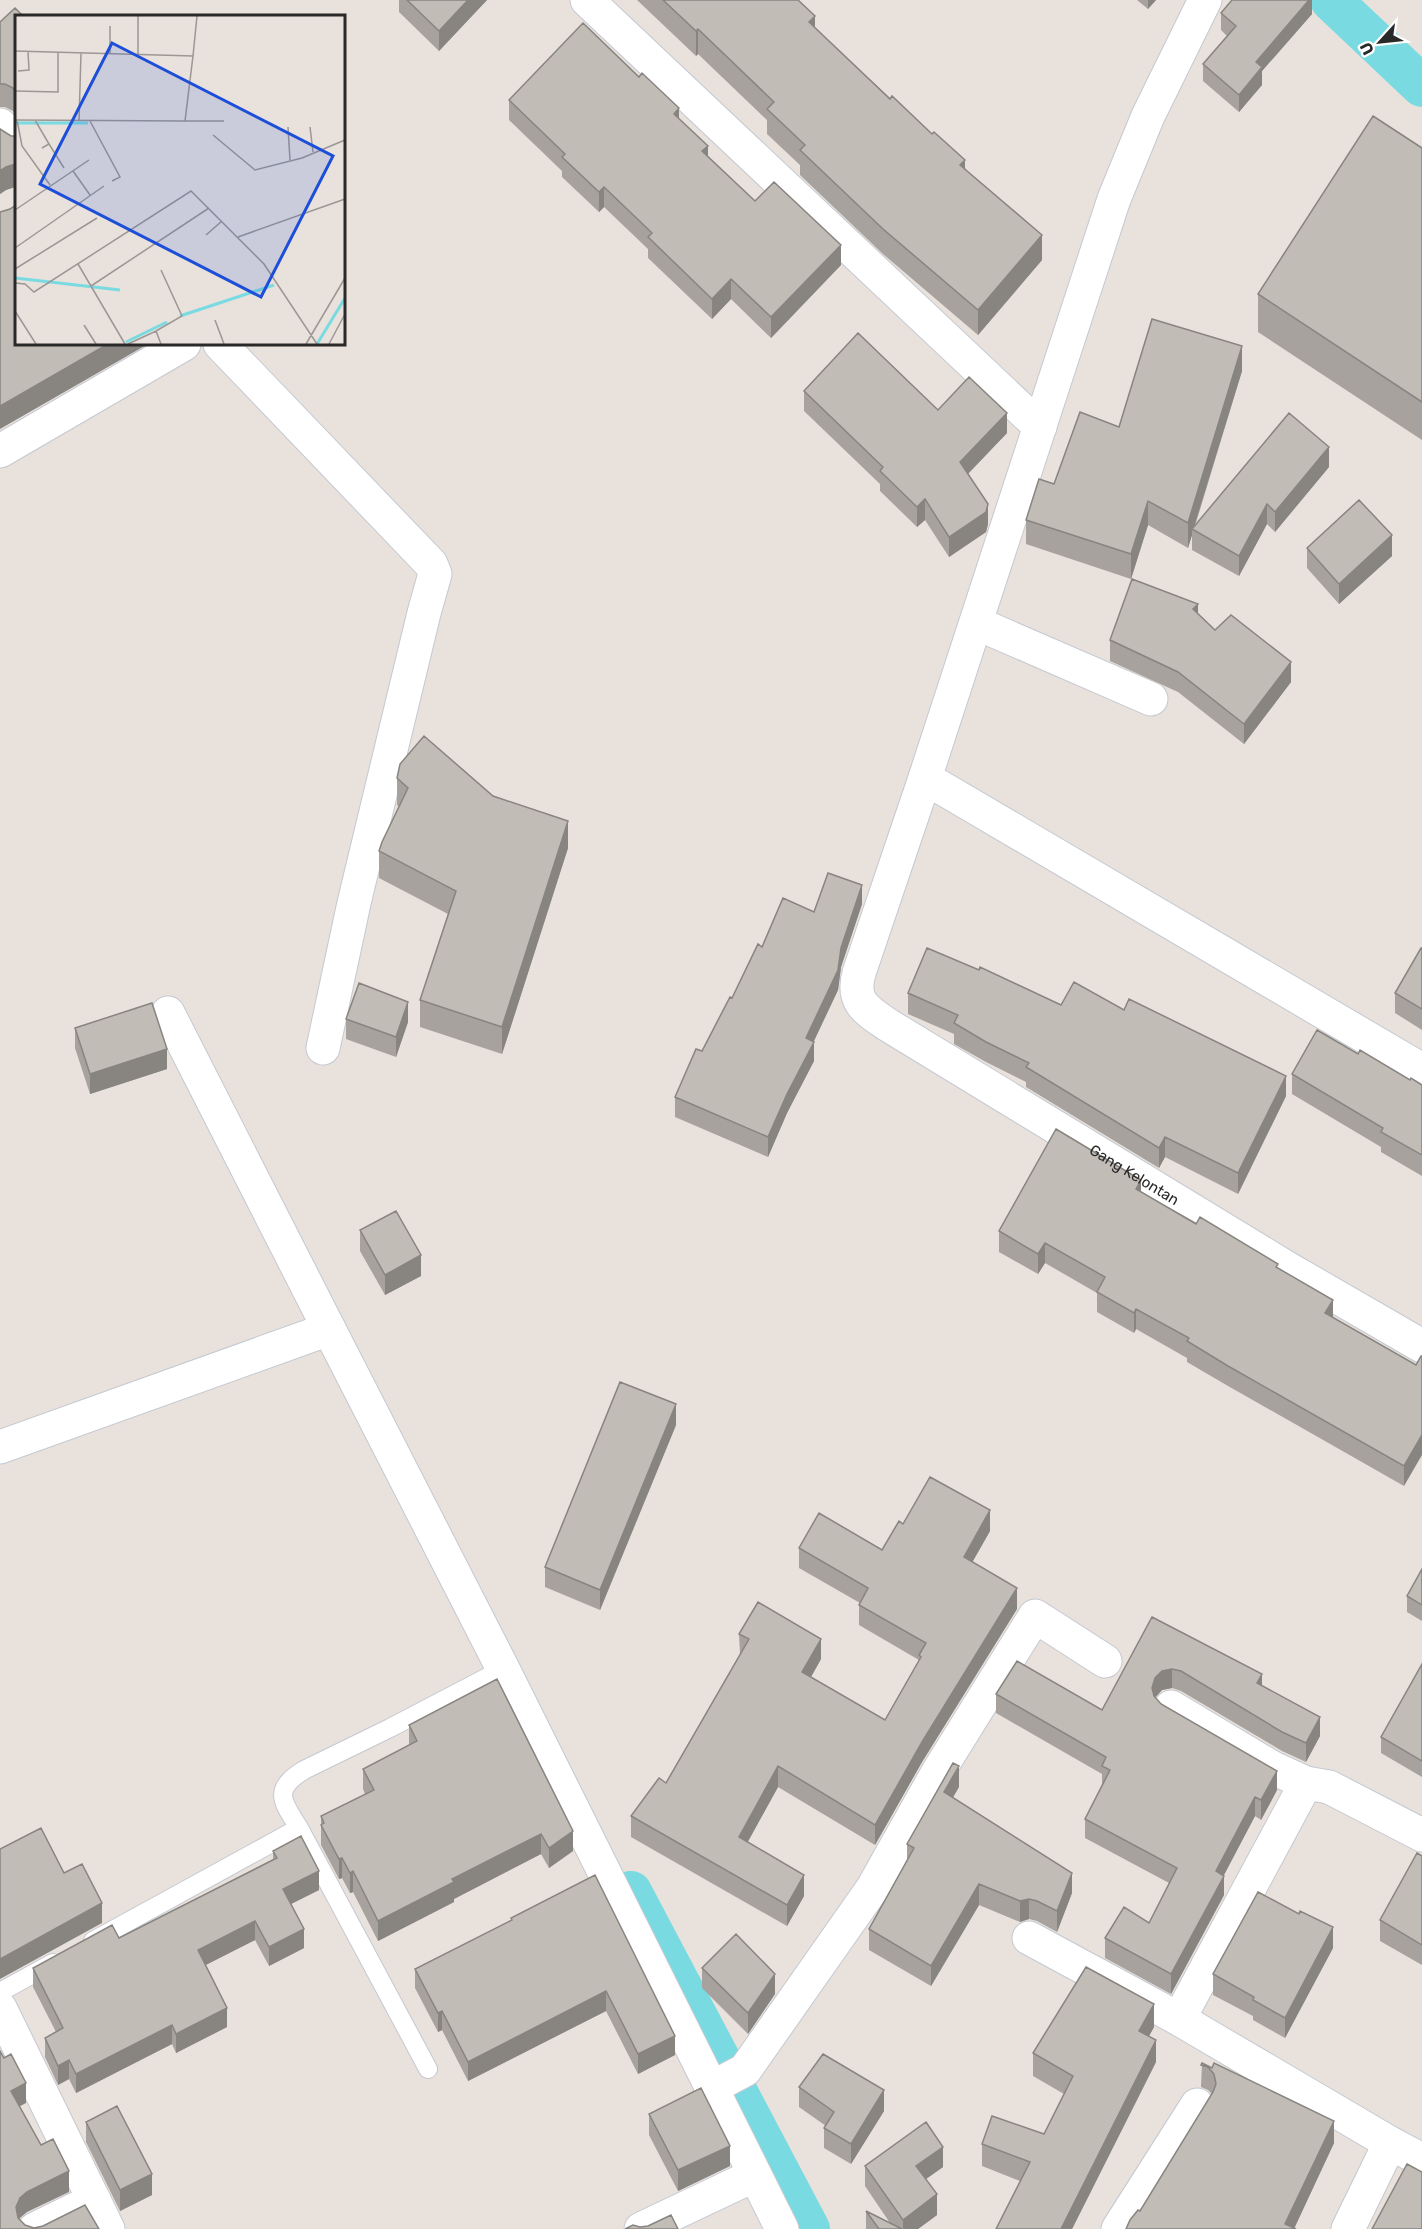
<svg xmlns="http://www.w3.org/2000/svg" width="1422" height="2229" viewBox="0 0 1422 2229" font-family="Rubik,sans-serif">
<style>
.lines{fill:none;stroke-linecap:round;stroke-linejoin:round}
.canal{stroke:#79dbe1;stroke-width:42}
.lane-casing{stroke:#c4c9d1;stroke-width:20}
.street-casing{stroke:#c4c9d1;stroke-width:35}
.lane{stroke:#fff;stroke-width:18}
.street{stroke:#fff;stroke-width:33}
.wall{fill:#a7a29d}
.shaded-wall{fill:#888480}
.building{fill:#c2bcb7;stroke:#888480;stroke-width:1.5}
.labels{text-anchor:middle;stroke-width:6;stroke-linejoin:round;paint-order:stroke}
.street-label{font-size:15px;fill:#292929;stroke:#fff}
.inset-river{fill:none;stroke:#79dbe1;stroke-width:3}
.inset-road{fill:none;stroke:#9c9794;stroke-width:1.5}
.view{fill:#1d4ed8;fill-opacity:0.15;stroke:#1d4ed8;stroke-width:3}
.inset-edge{fill:none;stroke:#292929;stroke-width:3}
</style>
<rect width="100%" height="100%" fill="#e9e1dc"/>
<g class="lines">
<!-- canal -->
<path class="canal" d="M1331 0 1422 86
M631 1892 809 2229"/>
<!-- lane casing -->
<g class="lane-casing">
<path id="lane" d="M93 1941 299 1828
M0 1992 53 1963
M428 2069 299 1828C282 1801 272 1790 304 1770L390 1728 503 1669"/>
</g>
<!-- street casing -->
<g class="street-casing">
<g id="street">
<path d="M587 0 1040 427"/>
<path id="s1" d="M1205 0 1148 116 1114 199 925 778 859 973C851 1002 866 1010 888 1025L1287 1268 1422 1346"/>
<path d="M0 125 16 141"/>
<path d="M220 344 431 564 435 574 424 613 354 903 323 1048"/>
<path d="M0 451 184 344"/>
<path d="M976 623 1151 699"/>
<path d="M925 778 1422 1070"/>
<path d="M168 1013 329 1329"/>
<path d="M0 1447 329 1329 503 1669 782 2229"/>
<path d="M1171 1707 1273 1768 1306 1783 1329 1787 1422 1835"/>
<path d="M1029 1938 1179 2019 1390 2143 1422 2160"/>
<path d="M0 2008 108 2229"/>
<path d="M1179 2019 1306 1783"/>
<path d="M711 2088 745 2070 872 1889 938 1772 1035 1616 1105 1661"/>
<path d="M35 2229 94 2200"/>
<path d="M641 2229 755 2175"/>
<path d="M1118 2229 1197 2105"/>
<path d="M1348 2229 1390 2143"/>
</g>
</g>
<!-- lane -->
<use href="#lane" class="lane"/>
<!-- street -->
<use href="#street" class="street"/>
</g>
<!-- wall -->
<path class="wall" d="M399 0H487L439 51 399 12Z
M637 0H798L815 28 965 168 1042 260 978 335 883 254 800 175V165L767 134V120L698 54 696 56Z
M1137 0H1156L1148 9Z
M1312 0V14L1262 71V85L1239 112 1203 81V64L1227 36 1221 30V13Z
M16 16V115L13 111 5 107H0V22Z
M509 100 679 118 708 156 755 201 841 265 771 338 731 299 712 319 648 258V249L604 207 599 212 562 177V171L509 120Z
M0 129 11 136H16V188L15 187 6 190 0 194Z
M1422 148V440L1258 332V294Z
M1242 371 1195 526 1329 467 1275 532 1267 524 1239 576 1192 550V535L1188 548 1148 525 1131 579 1026 544V520L1054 484 1119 427Z
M804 391 938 410 1007 433 968 474 988 524 986 532 949 557 925 520 917 527 880 491V484L804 411Z
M1307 548 1392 556 1339 604 1307 568Z
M1198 614 1215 630 1291 682 1244 744 1178 692 1110 661V640Z
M397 778 493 796 568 848 502 1054 420 1027V1000L448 914 379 878V851L399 807 397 805Z
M862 904 841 967 838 990 814 1041V1061L787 1113 768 1157 675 1117V1097L762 947 814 912Z
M1422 948V1030L1395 1013V993Z
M908 993 1124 1010 1286 1096 1238 1194 1165 1157 1159 1168 1026 1087V1082L986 1062 954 1044V1034L908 1014Z
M346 1019 408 1022 396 1057 346 1039Z
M75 1028 167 1069 90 1094 75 1048Z
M1358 1054 1410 1080 1422 1085V1176L1381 1152V1147L1292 1094V1074Z
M1141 1192 1278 1268 1333 1318 1416 1365 1404 1486 1228 1386 1187 1362V1358L1136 1329 1134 1333 1097 1312V1293L1045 1263 1038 1274 999 1252V1231Z
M360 1230 421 1276 385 1295 360 1251Z
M676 1425 600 1610 545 1587V1567Z
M903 1524 990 1531 972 1562 1017 1609 922 1762 875 1845 778 1787 747 1842 804 1896 787 1926 631 1837V1816L666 1783 740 1654 739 1634 821 1659 811 1677 885 1720 919 1660 859 1625V1605L860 1603 799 1568V1548L882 1550Z
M1422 1569V1621L1407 1612V1596Z
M1152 1617 1262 1686 1320 1736 1306 1762 1282 1751 1181 1691 1172 1688 1162 1690 1155 1697 1161 1704 1277 1790 1261 1820 1255 1816 1224 1875V1895L1171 1994 1105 1958V1938L1149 1923 1169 1883 1085 1838V1819L1102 1785V1774L996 1713V1694L1102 1710Z
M1422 1664V1777L1381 1753V1737Z
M409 1725 573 1851 549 1868 541 1854 454 1899V1902L378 1941 353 1892 350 1893 342 1878 339 1879 321 1845V1816L365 1794 363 1789V1769L409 1745Z
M959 1787 952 1798 1072 1893 1057 1932 1037 1921 1029 1919 1020 1922 979 1905 931 1986 869 1950V1929L907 1860V1844Z
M273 1851 319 1890 291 1904 304 1948 269 1966 255 1940 205 1965 227 2027 176 2053 172 2044 76 2093 69 2079 58 2085 45 2057V2038L56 2032 33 1987V1968L119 1938 273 1859Z
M1422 1856V1965L1380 1941V1920Z
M595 1875 675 2055 638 2074 606 2011 468 2081 442 2030 438 2032 415 1988V1969L511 1920V1918Z
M1333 1948 1285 2038 1253 2020V2016L1213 1995V1974Z
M702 1968 775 1994 748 2034 702 1988Z
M1154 2027 1149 2036 1156 2062 1072 2229H996L1020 2181 982 2166V2144L1044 2134 1064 2094 1033 2076V2053Z
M1202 2063 1334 2143 1294 2228 1140 2211 1212 2094 1208 2090 1201 2087Z
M799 2087 884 2111 851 2164 824 2148V2128L826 2126 799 2107Z
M649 2114 730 2166 678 2191 649 2135Z
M86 2122 152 2195 120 2211 86 2142Z
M865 2166 943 2167 926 2179 937 2215 918 2229H866V2211L890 2223 865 2186Z"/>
<!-- shaded-wall -->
<path class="shaded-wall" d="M468 0H487L439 51V31Z
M1148 0H1156L1148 9Z
M1309 0H1312V14L1262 71V85L1239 112V95L1256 62Z
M815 16V41L809 22Z
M698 29V54L696 56V31Z
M679 108V128L674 114Z
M708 146V166L702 151Z
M965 160V185L960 165Z
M15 164V187L6 190 0 194V171L6 167Z
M604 187V207L599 212V192Z
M1042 235V260L978 335V310Z
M841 245V265L771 338V317Z
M731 279V299L712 319V299Z
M108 344H148L0 429V406Z
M1242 346V371L1193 530 1192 529V535L1188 548V523Z
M1007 413V433L960 482V462Z
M1329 447V467L1275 532V512Z
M925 499V520L917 527V507Z
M1148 501V525L1131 579V554Z
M988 504V524L986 532 949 557V537Z
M1267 504V524L1239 576V556Z
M1392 535V556L1339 604V584Z
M1198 604V624L1193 609Z
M1291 662V682L1244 744V724Z
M568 821V848L502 1054V1027Z
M862 885V904L841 967 838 990 812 1045 814 1042V1061L787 1113 768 1157V1137L787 1094 806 1038 841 948Z
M408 1002V1022L396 1057V1037Z
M167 1049V1069L90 1094V1074Z
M1286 1076V1096L1238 1194V1173Z
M1165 1137V1157L1159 1168V1148Z
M1141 1180V1201L1136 1189Z
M1045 1243V1263L1038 1274V1254Z
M421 1255V1276L385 1295V1275Z
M1333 1300V1320L1325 1313Z
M1136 1309V1329L1134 1333V1313Z
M676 1404V1425L600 1610V1590Z
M1422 1435V1455L1404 1486V1466Z
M990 1510V1531L964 1577V1557Z
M1017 1588V1609L922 1762 875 1845V1825L922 1742Z
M821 1639V1659L802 1693V1672Z
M1172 1669V1688L1162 1690 1155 1698 1152 1688 1155 1678 1162 1671Z
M1262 1674V1693L1257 1683Z
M1320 1717V1736L1306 1762V1743Z
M778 1766V1787L739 1858V1837Z
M959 1766V1787L944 1813V1792Z
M1277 1771V1790L1261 1820V1800Z
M1255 1797V1816L1216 1890V1871Z
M573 1831V1851L549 1868V1848Z
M541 1834V1854L454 1899V1902L378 1941V1921L452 1879Z
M342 1858V1878L339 1879V1859Z
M319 1871V1890L283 1908V1889Z
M353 1871V1892L350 1893V1873Z
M1072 1873V1893L1057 1932V1911Z
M804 1875V1896L787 1926V1905Z
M1224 1876V1895L1171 1994V1974Z
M979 1884V1905L931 1986V1966Z
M1029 1899V1919L1020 1922V1901Z
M102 1903V1923L0 1979V1959Z
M255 1921V1940L198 1969V1950Z
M1333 1927V1948L1285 2038V2018Z
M304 1929V1948L269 1966V1947Z
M775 1974V1994L748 2034V2013Z
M606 1991V2011L468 2081V2062Z
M1154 2004V2027L1139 2054V2031Z
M227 2008V2027L176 2053V2034Z
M442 2011V2030L438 2032V2013Z
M172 2025V2044L76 2093V2074Z
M675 2036V2055L638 2074V2054Z
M1156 2040V2062L1072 2229H1061Z
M69 2060V2079L58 2085V2066Z
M26 2083V2103L11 2111V2091Z
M884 2090V2111L851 2164V2144Z
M1334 2121V2143L1294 2229 1285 2224Z
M730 2146V2166L678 2191V2170Z
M943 2147V2167L916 2186V2166Z
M69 2171V2192L27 2212 20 2218 16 2227V2207L20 2198 27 2192Z
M152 2174V2195L120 2211V2190Z
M937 2194V2215L918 2229H903V2220Z"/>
<!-- building -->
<path class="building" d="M407 0H468L439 31Z
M663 0H798L815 16 809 22 890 99 892 96 932 134 934 132 965 160 960 165 1042 235 978 310 883 229 800 150 805 145 767 109 774 102 698 29 696 31Z
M1232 0H1309L1256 62 1262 67 1239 95 1203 64 1236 26 1221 13Z
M15 8 23 16H16V92L13 88 5 84H0V22Z
M583 23 639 77 642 73 679 108 674 114 708 146 702 151 755 201 774 182 841 245 771 317 731 279 712 299 648 237 652 233 604 187 599 192 562 157 565 154 509 100Z
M1373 116 1422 148V402L1258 294Z
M0 129 11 136H16V165L15 164 6 167 0 171Z
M16 205V344H108L0 406V212L10 209Z
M1152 319 1242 346 1188 523 1148 501 1131 554 1026 520 1039 479 1054 484 1080 412 1119 427Z
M858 333 938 410 969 377 1007 413 960 462 988 504 986 512 949 537 925 499 917 507 880 471 883 467 804 391Z
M1289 413 1329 447 1275 512 1267 504 1239 556 1192 529Z
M1359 500 1392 535 1339 584 1307 548Z
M1132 579 1198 604 1193 609 1215 630 1231 615 1291 662 1244 724 1178 672 1110 640Z
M424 736 493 796 568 821 502 1027 420 1000 456 891 379 851 382 842 408 788 397 778 400 764Z
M828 873 862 885 841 948 838 970 806 1038 814 1042 787 1094 768 1137 675 1097 696 1049 702 1051 730 997 732 998 758 944 762 947 783 898 814 912Z
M927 948 979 970 980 967 1061 1005 1074 982 1124 1010 1129 999 1286 1076 1238 1173 1165 1137 1159 1148 1026 1067 1029 1063 986 1042 954 1023 958 1015 908 993Z
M1421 948H1422V1009L1395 993Z
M359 983 408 1002 396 1037 346 1019Z
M152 1003 167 1049 90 1074 75 1028Z
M1317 1030 1358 1054 1360 1050 1410 1080 1411 1078 1422 1085V1155L1381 1132 1383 1128 1292 1074Z
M1056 1129 1141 1180 1136 1189 1196 1224 1200 1217 1278 1264 1276 1267 1333 1300 1325 1313 1416 1365 1421 1356H1422V1435L1404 1466 1228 1366 1187 1341 1189 1338 1136 1309 1134 1313 1097 1292 1105 1277 1045 1243 1038 1254 999 1231Z
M396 1211 421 1255 385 1275 360 1230Z
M620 1382 676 1404 600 1590 545 1567Z
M930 1477 990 1510 964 1557 1017 1588 922 1742 875 1825 778 1766 739 1837 804 1875 787 1905 631 1816 659 1778 666 1783 749 1639 739 1634 758 1602 821 1639 802 1672 885 1720 921 1657 919 1655 926 1643 859 1605 868 1588 799 1548 819 1513 882 1550 899 1521 903 1524Z
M1422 1569V1605L1407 1596Z
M1152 1617 1262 1674 1257 1683 1320 1717 1306 1743 1282 1732 1181 1671 1172 1669 1162 1671 1155 1678 1152 1688 1154 1696 1161 1704 1277 1771 1261 1800 1255 1797 1216 1871 1224 1876 1171 1974 1105 1938 1124 1907 1149 1923 1177 1868 1085 1819 1110 1770 1102 1766 1106 1757 996 1694 1017 1661 1102 1710Z
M1422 1664V1761L1381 1737Z
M497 1679 573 1831 549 1848 541 1834 452 1879 454 1882 378 1921 353 1871 350 1873 342 1858 339 1859 321 1825 324 1823 321 1816 374 1790 363 1769 417 1741 409 1725Z
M953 1763 959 1766 944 1792 1072 1873 1057 1911 1037 1901 1029 1899 1020 1901 979 1884 931 1966 869 1929 914 1848 907 1844Z
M41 1828 64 1873 82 1864 102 1903 0 1959V1849Z
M301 1836 319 1871 283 1889 304 1929 269 1947 255 1921 198 1950 227 2008 176 2034 172 2025 76 2074 69 2060 58 2066 45 2038 63 2028 33 1968 112 1925 119 1938 277 1858 273 1851Z
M1417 1853 1422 1856V1945L1380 1920Z
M595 1875 675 2036 638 2054 606 1991 468 2062 442 2011 438 2013 415 1969 512 1920 511 1918Z
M1258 1892 1299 1914 1300 1911 1333 1927 1285 2018 1253 2000 1254 1997 1213 1974Z
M736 1934 775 1974 748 2013 702 1968Z
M1086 1967 1154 2004 1139 2031 1156 2040 1061 2229H996L1030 2162 982 2144 992 2116 1044 2134 1073 2076 1033 2053Z
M0 2051 4 2058 11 2054 26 2083 11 2091 41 2145 53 2139 69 2171 27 2192 20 2198 16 2207 18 2218 25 2225 34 2228 43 2226 85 2205 99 2229H0Z
M823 2054 884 2090 851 2144 824 2128 834 2112 799 2087Z
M1202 2063 1212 2068 1214 2063 1334 2121 1285 2224 1296 2229H1126L1130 2220 1138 2210 1140 2211 1213 2092 1216 2084 1214 2074 1208 2067 1201 2065Z
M701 2088 730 2146 678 2170 649 2114Z
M117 2106 152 2174 120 2190 86 2122Z
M926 2122 943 2147 916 2166 937 2194 903 2220 865 2166Z
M1407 2164 1422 2172V2229H1372Z
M866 2211 902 2229H879Z
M671 2215 678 2229H625L633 2225 640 2227 648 2226Z"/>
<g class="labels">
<!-- street labels -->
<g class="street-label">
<text dy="5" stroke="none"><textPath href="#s1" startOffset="1388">Gang Kelontan</textPath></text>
</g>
</g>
<!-- overview -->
<g transform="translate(15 15)">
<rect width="330" height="330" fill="#e9e1dc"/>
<path class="inset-river" d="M0 108H73M0 263 105 275M165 301 259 270M111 327 152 307M302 329 330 283"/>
<path class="inset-road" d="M0 36 178 41 182 1M95 39V11M123 39V1M3 56 14 55 13 37M0 76 43 77V37M0 105 170 106 178 41M2 105 7 131 35 170M20 105 34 129 27 133M64 106 66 38M75 106 105 162 97 166M170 106H209M273 112 275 145M295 112 298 137M198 120 240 155 287 143 330 125M34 129 49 153M58 156 75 180M0 195 74 145M191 220 207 206M223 222 330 184M0 233 89 171M63 249 110 329M0 254 82 203M0 268 10 269 19 277 176 176 249 249 302 329M76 271 194 193M0 296 21 329M200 305 209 329M69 310 81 329M141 316 167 301 146 255M113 329 141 316 146 329M291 329 330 263M314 329 330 299"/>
<path class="view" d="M97 28 318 141 246 282 25 169Z"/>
<rect width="330" height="330" class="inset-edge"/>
</g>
<!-- north arrow -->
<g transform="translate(1380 42) rotate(243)" stroke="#ffffff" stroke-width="4.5" paint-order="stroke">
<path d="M0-4.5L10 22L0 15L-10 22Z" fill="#292929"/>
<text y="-9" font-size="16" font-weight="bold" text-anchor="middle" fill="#292929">U</text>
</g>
</svg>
